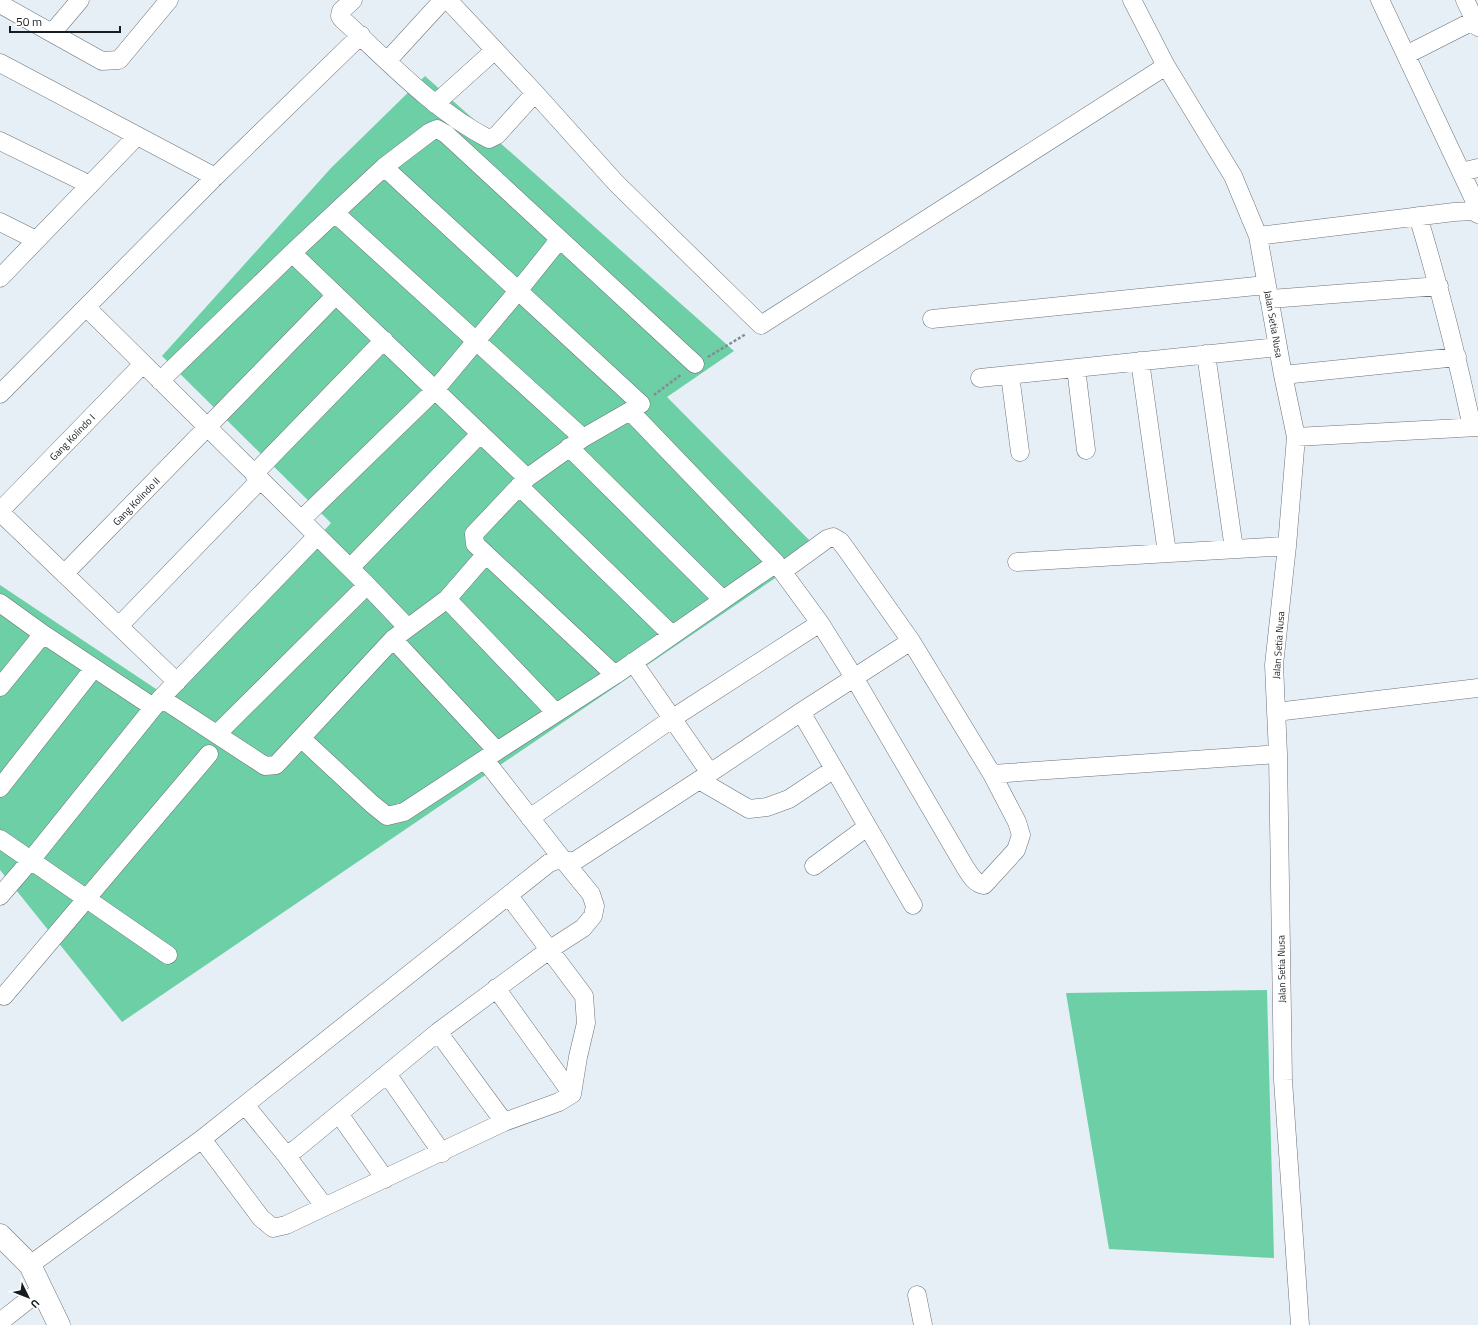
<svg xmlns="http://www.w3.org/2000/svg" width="1478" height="1325" viewBox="0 0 1478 1325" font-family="'Titillium Web',sans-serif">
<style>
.forest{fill:#6dcfa5}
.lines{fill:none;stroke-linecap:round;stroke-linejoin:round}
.minor-casing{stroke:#6c7379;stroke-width:19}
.major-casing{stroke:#6c7379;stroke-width:23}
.path{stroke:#868b90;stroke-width:2.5;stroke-dasharray:3 2;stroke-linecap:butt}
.minor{stroke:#fff;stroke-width:18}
.major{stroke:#fff;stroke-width:22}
.labels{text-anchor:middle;stroke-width:4;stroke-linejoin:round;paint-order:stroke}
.street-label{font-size:10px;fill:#191c1e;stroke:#fff}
</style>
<rect width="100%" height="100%" fill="#e7eff6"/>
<!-- forest -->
<path class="forest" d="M425 76 734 351 667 397 818 549 122 1022 0 870V585L171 699 331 523 162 356 331 168Z
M1267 990 1274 1258 1109 1249 1066 993Z"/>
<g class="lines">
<!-- minor casing -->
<g class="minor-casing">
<path id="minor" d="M353 0 341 11 340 16 342 19C387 60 434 111 489 139L497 135 535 93
M448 0 535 93 616 183 761 325 1166 66
M1132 0 1166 66 1233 176 1258 236 1283 375 1296 437 1287 546 1274 665 1278 754 1283 1080 1300 1325
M1380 0 1478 208
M1465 0 1478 27
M0 4 102 61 119 60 169 0
M52 33 80 0
M1406 55 1475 20
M388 60 443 0
M0 63 215 177
M435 104 495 50
M0 141 90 185
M384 167 641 404
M1461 172 1478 168
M335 213 583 438
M1418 216C1439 286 1457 356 1472 427
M0 222 36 240
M1258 236 1454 212 1473 211 1478 214
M292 253 527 478
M0 278 137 136
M1269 299 1439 286
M87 308 367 585 408 628
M932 319 1266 285
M1206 354 1234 549
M1140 361 1167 553
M1076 368 1086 450
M1010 375 1020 452
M1283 375 1457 357
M980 378 1278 347
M160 381 292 253 384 167 430 132 437 129 446 134 695 364
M0 394 215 177 361 35
M1296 437 1478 427
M569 447 723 600
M254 474 384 340
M519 486 672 635
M0 511 143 364
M0 512 177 682
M301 520 435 390 518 291 559 240
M1017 562 1287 546
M350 568 480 434
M64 574 336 295
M447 599 556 713
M0 603 43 634 153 707
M119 626 260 480
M633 662 710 773
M615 675 475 544 474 534 527 478 583 438 630 411 776 563
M0 687 43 634
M161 698 265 766 276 765 393 639 447 599 486 554
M801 712 913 905
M1276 712 1478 688
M217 734 367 585
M301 738 372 804 387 816 404 812 497 751 393 639
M497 751 615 675 776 563 820 623 855 679 965 867C970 875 975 884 984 885L1016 850 1021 835 1017 822 992 774 911 641 846 549 840 541 833 537 827 539 783 571
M485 760 564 861H575L710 773 801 712 911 641
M992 774 1278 754
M699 780 749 809 767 807 789 799 834 769
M0 788 94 668
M530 818 673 718 820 623
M0 839 168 955
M814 866 867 827
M0 896 31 860 161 698 317 536
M496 988 572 1094
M4 996 209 754
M438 1032 504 1122
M387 1074 442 1153
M245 1105 286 1155 324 1206
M339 1114 385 1179
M202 1139 261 1218 273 1228 286 1225 504 1122 559 1102 572 1094 578 1057 586 1023 584 996 509 896
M30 1265 202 1139 549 863 557 860 564 861 591 894 595 906 593 916 583 928 549 950 438 1032 296 1149 286 1155
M917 1295 923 1325
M0 1322 42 1289"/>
</g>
<!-- major casing -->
<g class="major-casing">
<path id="major" d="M0 1235 30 1265 59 1325"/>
</g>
<!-- path -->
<path class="path" d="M708 357 746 334
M654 395 682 374"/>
<!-- minor -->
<use href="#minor" class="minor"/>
<!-- major -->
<use href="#major" class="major"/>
</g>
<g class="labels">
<!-- street labels -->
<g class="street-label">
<text transform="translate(1274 324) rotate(80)" y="4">Jalan Setia Nusa</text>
<text transform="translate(72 437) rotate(-46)" y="4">Gang Kolindo I</text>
<text transform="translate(136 501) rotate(-46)" y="4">Gang Kolindo II</text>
<text transform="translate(1278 645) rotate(-86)" y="4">Jalan Setia Nusa</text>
<text transform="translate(1281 969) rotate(-91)" y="4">Jalan Setia Nusa</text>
</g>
</g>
<!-- north arrow -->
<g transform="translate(28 1297) rotate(133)" stroke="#ffffff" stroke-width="3" paint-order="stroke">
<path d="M0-3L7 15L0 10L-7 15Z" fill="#191c1e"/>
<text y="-6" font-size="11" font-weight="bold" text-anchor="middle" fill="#191c1e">U</text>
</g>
<!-- scale -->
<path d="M10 26v6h110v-6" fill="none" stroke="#191c1e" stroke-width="2"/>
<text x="16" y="26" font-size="12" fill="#191c1e" stroke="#ffffff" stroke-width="3" paint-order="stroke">50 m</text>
</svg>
